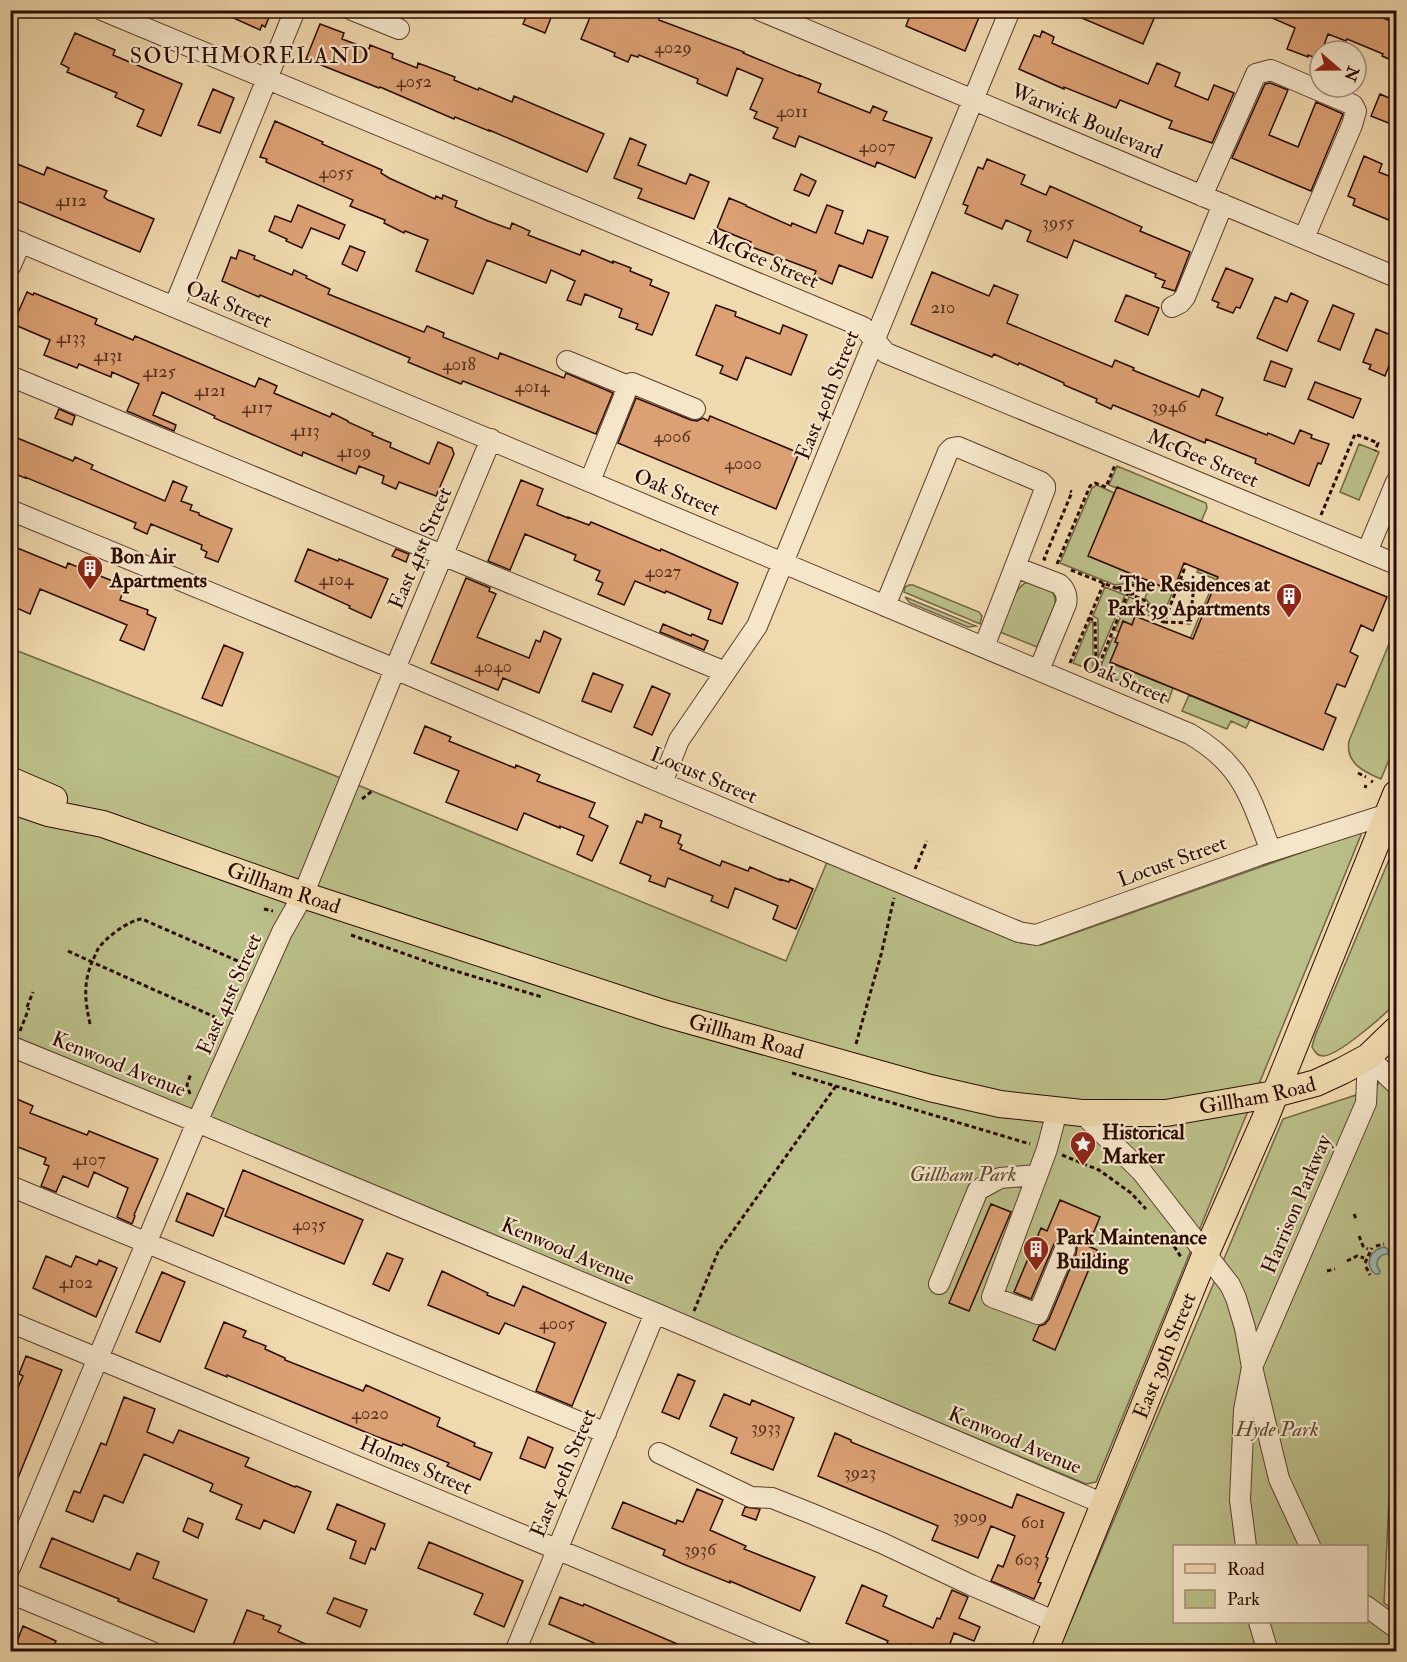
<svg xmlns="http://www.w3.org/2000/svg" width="1407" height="1662" viewBox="0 0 1407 1662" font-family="'IM FELL Double Pica',serif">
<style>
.green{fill:#bbbf89;stroke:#736546;stroke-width:1.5;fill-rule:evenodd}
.water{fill:#9db8b3;stroke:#6f736c;stroke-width:1.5}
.building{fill:#dba073;stroke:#2b0b02;stroke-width:1.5}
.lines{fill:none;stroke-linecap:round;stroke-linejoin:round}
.minor-casing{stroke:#5c3e2d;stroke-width:22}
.major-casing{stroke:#2b0b02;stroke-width:28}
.path{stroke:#2b0b02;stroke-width:3;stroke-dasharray:4.5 3;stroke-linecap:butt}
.minor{stroke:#f5e6ca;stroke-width:20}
.major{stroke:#efd9ae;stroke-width:26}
.labels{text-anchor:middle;stroke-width:4.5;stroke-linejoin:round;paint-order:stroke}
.number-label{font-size:18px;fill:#57301e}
.street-label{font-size:21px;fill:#2b0b02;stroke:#f5e6ca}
.poi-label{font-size:21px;font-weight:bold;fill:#2b0b02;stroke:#f5e6ca;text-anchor:start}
.park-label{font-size:21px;font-style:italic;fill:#5d4a31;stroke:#f5e6ca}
.neighbourhood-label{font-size:22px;letter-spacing:1.5px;fill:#2b0b02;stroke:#f5e6ca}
</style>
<rect width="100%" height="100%" fill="#efd9ae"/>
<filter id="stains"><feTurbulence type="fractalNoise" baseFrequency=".00333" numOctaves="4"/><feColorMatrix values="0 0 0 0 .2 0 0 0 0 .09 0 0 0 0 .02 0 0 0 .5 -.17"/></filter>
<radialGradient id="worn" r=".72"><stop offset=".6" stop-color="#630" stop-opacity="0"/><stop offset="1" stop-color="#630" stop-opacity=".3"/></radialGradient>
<!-- green -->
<path class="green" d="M1359 444 1379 452 1359 500 1340 492Z
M1117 466 1206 503 1207 508 1201 522 1109 485Z
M1097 485 1114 493 1089 556 1142 578 1141 581 1115 585 1060 563 1092 488Z
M1198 569 1218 577 1193 639H1190L1215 579 1197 572Z
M1027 582 1052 591 1055 598V604L1037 647 1000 632C1006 616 1011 590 1027 582Z
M1151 582 1173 591 1163 615 1159 616 1145 598Z
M909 585H913L979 612 982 616 980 624 904 592 905 587Z
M1105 587 1125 595 1098 658V619L1093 616Z
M905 597 976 626 968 627 910 603Z
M1129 597 1142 602 1151 615 1138 617 1135 616 1132 625 1123 621 1119 632 1115 630Z
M1090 622H1093V671L1073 663Z
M1396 627V743L1381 779C1364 772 1345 763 1349 741Z
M1113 637 1116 639 1115 642 1118 643 1110 663 1173 688 1168 702 1155 691 1126 680H1115L1098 673Z
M10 648 321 770 786 961 827 862 1021 943 1041 945 1359 832 1361 835 1096 1482 1086 1484 11 1035Z
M1189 695 1250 720 1246 728 1231 721 1227 729 1182 711Z
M1396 843V1002C1386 1014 1338 1056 1323 1056 1317 1056 1315 1052 1312 1047L1315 1036Z
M1396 1062V1355L1384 1603 1396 1611V1651L1058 1652 1283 1119 1374 1089ZM1174 1546H1366V1622H1174Z"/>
<!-- water -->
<path class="water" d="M1384 1247 1388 1249V1254C1381 1254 1376 1259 1377 1266L1380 1271 1379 1274H1375C1364 1264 1370 1250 1384 1247Z"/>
<!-- building -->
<path class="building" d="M216 10H272L265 27 262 25 260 30Z
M529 10H554L545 33 523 24Z
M593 10H642L660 17 659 20 744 52 743 53 799 76V75L821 84 818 92 870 113 873 106 887 112 883 120 932 138 915 178 877 162 875 167 799 136 795 147 773 138 778 128 754 118 757 112 750 109 763 79 737 68 727 96 697 83 698 79 639 55 638 57 631 55 628 62 614 56 615 53 581 39Z
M912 10H982L965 51 906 26Z
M1063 10H1143L1155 16 1143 44Z
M1254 10H1355L1366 15 1367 12 1396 23V22V62L1382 56 1383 54 1347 39 1346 41 1328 34 1322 51H1320L1319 59 1308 55V57L1287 49 1295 28Z
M320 24 344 33 342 39 369 49 370 45 393 54 392 58 417 68 418 63 455 77 454 80 478 90 479 88 512 102 514 96 604 134 587 172 489 130V131L455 117 454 119 380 87 379 88 306 59Z
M1042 31 1054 37 1052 43 1148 84 1157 63 1180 73 1175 86 1208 100 1214 85 1234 93 1212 143 1169 128 1172 121 1120 100 1116 108 1064 87V89L1019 69 1034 35 1040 37Z
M75 33 115 50 113 55 182 84 161 136 137 126 144 110 115 97 117 93 67 72 69 68 61 64Z
M1270 83 1288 90 1269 135 1298 147 1316 102 1343 114 1311 191 1232 158 1265 84Z
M213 89 234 98 220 133 198 125Z
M1380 94 1396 101V126L1371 116Z
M275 121 323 142 322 144 382 170 381 173 389 178 435 199 436 196 442 199 443 195 457 201 455 207 488 221 510 229 512 223 530 231 528 235 580 255 582 250 613 263V261L631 268 630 271 652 280 650 285 669 293 652 335 636 329 638 324 619 317 622 309 585 294 581 305 567 300 575 281 551 270 546 283 487 260 473 294 416 271 428 240 405 231 404 233 384 223 385 220 350 206 353 200 266 162 267 159 260 157Z
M630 138 646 145 638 165 686 184 690 174 709 182 694 219 638 198 642 189 614 178Z
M1364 156 1382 164 1379 172 1396 179V223L1353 205 1355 199 1348 196Z
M987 159 1025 175 1021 184 1046 195 1050 186 1142 227 1140 231 1190 252 1175 291 1162 287 1165 281 1155 277 1156 274 1074 240 1067 258 1027 241 1031 231 1006 220 1002 229 965 213 968 206 963 204 978 167 983 169Z
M10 161 44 175 47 167 64 174 107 191 104 197 108 200 154 219 140 252 10 198Z
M801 174 816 181 809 196 794 190Z
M729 198 746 205V206L791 226 792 223 816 233 827 205 843 211 835 233 863 244 868 230 888 237 872 278 839 265 832 284 814 276 816 271 749 246 751 242 717 228Z
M298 205 345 225 339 239 311 228 302 248 286 241 287 239 269 231 275 216 291 222Z
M350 246 365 252 357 271 342 264Z
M239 250 255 256 254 259 292 275 294 270 307 276 306 278 330 289 328 294 424 332 427 326 444 333 443 337 498 359 500 353 564 378 566 373 613 393 596 434 463 381 461 384 444 377 408 362 410 358 260 295 259 297 222 281 231 257 236 259Z
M1226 268 1253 279 1240 308 1236 307 1233 313 1217 307 1219 303 1212 300Z
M932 272 989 296 994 285 1018 295 1007 323 1112 367 1115 360 1134 368 1133 370 1199 397 1202 389 1223 398 1216 415 1267 435 1268 433 1294 444 1300 430 1312 435 1311 438 1329 444 1321 464 1318 463 1309 486 1255 463 1256 459 1206 439 1205 443 1118 407 1113 405 1111 409 1096 402 1097 399 1064 385V383L1019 363 1018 365 994 354 992 357 911 324Z
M27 292 33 295 34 293 97 319 95 324 133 340 135 336 255 387 259 378 277 386 274 393 330 417 332 413 348 421V422L373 433 372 435 391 443 390 447 429 464 438 442 452 448 454 454 436 496 399 482 396 489 382 483 384 476 359 466 356 474 303 452 302 456 214 418 215 416 162 392 153 415 176 425 174 431 127 411 139 384 112 372 111 377 79 364 77 368 44 355 50 340 13 324Z
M1291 293 1308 301 1287 351 1257 338 1275 297 1287 302Z
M1126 295 1159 308 1148 335 1115 321Z
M716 305 736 312 735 316 780 334 783 325 807 335 791 375 746 357 737 380 720 373 723 366 696 355Z
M1333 305 1354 314 1340 350 1318 341Z
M1376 329 1396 337V347L1385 376 1369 369 1371 365 1363 362Z
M1271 361 1292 369 1285 387 1264 380Z
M1315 382 1361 399 1353 418 1308 399Z
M636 398 691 420 697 421 703 418 708 421 710 416 799 453 776 509 618 443Z
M59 409 75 416 72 425 55 418Z
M10 435 73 461 75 457 93 465 91 469 165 501 173 481 187 487 181 501 192 505 190 510 199 513V515L232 529 218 562 205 557 207 552 201 549 202 545 151 524 147 534 134 528 136 523 25 477V478L10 472Z
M521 480 543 489 537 505 568 518V517L589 525 591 522 660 551 661 549 738 583 722 624 708 619 711 610 666 591 665 593 635 581 624 605 598 594 603 583 596 580 600 571 574 560 576 555 525 534 510 570 488 561Z
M1117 487 1387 597 1373 631 1361 625 1350 652 1358 656 1345 687 1337 684 1325 713 1336 718 1323 750 1110 662 1118 643 1115 642 1123 621 1132 625 1135 616 1193 639 1218 577 1184 563 1173 591 1088 556Z
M10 545 66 568 68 563 125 586 120 600 148 610 147 614 156 618 144 650 120 640 127 625 40 589 30 614 10 605Z
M308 549 338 561 339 559 388 579 371 618 349 608 350 606 295 581Z
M396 549 409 554 406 562 392 556Z
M466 578 490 588 489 591 496 594 477 637 529 658 536 640 540 642 544 631 561 639 539 693 503 678 498 690 431 663Z
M663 624 691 636 692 634 708 641 704 650 660 632Z
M224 645 243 653 222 706 202 698Z
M593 673 623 685 611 712 582 701Z
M652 686 670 694 652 735 634 727Z
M425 726 451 737 449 741 515 768 516 765 540 775 537 781 595 803 589 817 608 826 592 861 577 854 584 836 560 826V828L524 813 517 830 446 802 459 771 414 753Z
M645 814 662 821 660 827 681 835 678 843 682 845 680 849 720 866 722 861 748 871 750 867 780 880V879L789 882 790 879 813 889 796 929 773 919 778 906 735 888 728 908 711 901 713 896 668 878 665 887 649 881 651 876 620 863 637 821 642 823Z
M10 1096 33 1106 30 1113 87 1135 89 1131 158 1159 134 1215 135 1216 132 1224 117 1217 128 1188 94 1172 88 1187 63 1176 56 1192 41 1186 49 1166 44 1164 46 1158 10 1144Z
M243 1170 363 1220 344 1264 225 1216Z
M187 1193 224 1209 213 1236 176 1221Z
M1060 1200 1100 1217 1088 1246 1097 1250 1055 1350 1033 1340 1039 1326 1045 1324 1049 1319 1076 1254 1077 1247 1074 1241 1070 1238 1064 1237 1058 1239 1054 1244 1031 1299 1014 1292 1041 1228 1047 1231Z
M991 1204 1011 1212 969 1311 949 1303Z
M387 1253 403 1259 389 1291 373 1284Z
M46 1256 71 1267 76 1256 97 1265 99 1260 117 1268 96 1317 33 1288Z
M442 1271 488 1293 487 1295 514 1306 523 1286 606 1323 572 1406 536 1391 555 1343 505 1323 499 1334 428 1305Z
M162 1272 185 1282 160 1342 136 1332Z
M224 1322 246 1331 243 1337 266 1346 265 1349 285 1358V1360L363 1391 366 1385 440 1418 437 1426 475 1443 474 1446 492 1453 480 1480 447 1466 449 1463 403 1444 402 1446 375 1436 227 1375V1377L205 1368Z
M26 1356 62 1370 11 1495 10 1406 23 1376 19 1374Z
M678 1374 695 1381 679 1419 662 1412Z
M724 1394 750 1405 752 1400 794 1418 773 1470 731 1453 737 1438 710 1426Z
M124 1397 155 1409 147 1432 173 1443 179 1430 249 1458 245 1466 295 1487 296 1486 311 1492 294 1533 264 1520 260 1529 236 1519 242 1505 210 1491 213 1484 144 1454 123 1503 104 1495 93 1522 66 1511 74 1491 80 1493 101 1443 106 1445Z
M835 1433 851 1440V1442L1012 1508 1017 1494 1064 1513 1046 1557 1048 1558 1038 1582 1041 1583 1034 1599 991 1581 998 1565 1003 1567 1015 1536 991 1526 978 1558 932 1540 938 1526 818 1476Z
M528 1437 553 1448 545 1468 520 1458Z
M697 1489 723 1500 710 1530 746 1546 744 1549 815 1577 800 1611 730 1581V1583L683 1564 663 1555 665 1550 612 1528 623 1502 676 1524 677 1520 683 1522Z
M337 1504 385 1524 375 1550 371 1548 365 1564 350 1558 356 1541 327 1529Z
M745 1507 760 1509 756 1520 742 1515Z
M188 1518 203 1524 198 1538 183 1531Z
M52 1538 130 1570 137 1553 159 1562 153 1578 207 1600 194 1632 118 1601 119 1599 40 1567Z
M429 1542 523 1581 504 1627 474 1614 483 1594 418 1568Z
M862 1585 887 1596 883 1606 933 1628 937 1618 940 1619 952 1590 968 1597 959 1618 980 1627 974 1641 954 1633 947 1652H929L910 1644 907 1652 887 1643 888 1641 846 1623Z
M560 1597 583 1606 584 1604 696 1652H591L594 1643 549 1624Z
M334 1598 367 1610 360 1627 327 1613Z
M247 1610 264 1616 263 1619 281 1626 278 1632 324 1652H249L233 1645Z
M23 1626 56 1641 52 1652H13Z"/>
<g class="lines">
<!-- minor casing -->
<g class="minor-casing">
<path id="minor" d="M102 10 863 327 886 353 1396 564
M352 10 399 29
M759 10 1396 277
M1202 196 1256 74 1271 70 1353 105 1356 111 1352 125 1304 238
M10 238 1190 734C1243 765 1250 797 1271 851
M10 267 21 242
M174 307 295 10
M1172 307 1180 303 1185 297 1223 204
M567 361 628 386
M10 376 725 672
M590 481 629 384 632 383 695 409
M10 510 395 669 662 783 1019 932 1036 935 1259 855 1388 814
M1367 552 1396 482
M1015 567 1059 584C1065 589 1068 596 1066 604L1039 670
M885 606 948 452 952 448 958 447 1041 482 1045 486V489L984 647
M662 783 679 740 757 626 1010 10
M10 1046 197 1122 655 1313 1104 1504
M1368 1057 1396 1084
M1057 1111 1047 1149 992 1297 1038 1314 1065 1249
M1082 1113 1142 1172 1230 1285 1236 1298 1245 1328 1252 1367 1279 1479 1310 1546
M10 1186 606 1433
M939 1284 978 1190 1000 1178 1037 1175
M10 1322 804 1652
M659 1453 751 1497 772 1498 810 1513 882 1543 971 1585 1056 1622
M1246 1546 1240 1500 1244 1410 1252 1367 1366 1103 1368 1057
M10 1568 197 1122 282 932 303 895 395 669 491 439
M10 1593 152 1652
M1366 1606 1396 1628
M1259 1622 1268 1652
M515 1652 655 1313"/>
</g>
<!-- major casing -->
<g class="major-casing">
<g id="major">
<path d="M10 780 54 799"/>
<path id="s1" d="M10 800 48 813 103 824 303 895 663 1013 930 1088 1000 1104 1082 1113H1166L1275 1094 1316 1083 1342 1071 1368 1057 1396 1030"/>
<path id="s2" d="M1044 1652 1206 1253 1265 1119 1396 794"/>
</g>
</g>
<!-- path -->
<path class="path" d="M1321 515 1355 434 1378 443 1375 451
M1046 560 1044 559 1072 492 1070 491
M1057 564 1090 486 1095 483 1106 487 1115 465
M1071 570 1128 593 1095 675
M1180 580 1194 585 1190 623 1164 622Z
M1180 580 1184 570 1187 571
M1117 588 1144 583 1146 580
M1128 593 1144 600 1158 620 1164 622
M1132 595 1137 585
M1182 607 1191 611
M1089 618 1095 621 1096 669
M1070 663 1104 583
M1358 773 1366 777
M1371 781 1373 782
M1365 788 1366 785
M362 799 372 791
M915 869 927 841
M264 909 273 911
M351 935 439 966 542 997
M68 951 92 962C94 958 96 953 98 949 105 938 129 920 142 919L240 962
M27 1007 33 992
M90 1024C85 1001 83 984 92 962L215 1017
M20 1031 29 1008
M856 1044 881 955 894 898
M792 1073 1030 1144
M190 1094 187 1085 191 1073
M1062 1155 1099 1170 1131 1193 1146 1209
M1354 1214 1357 1221
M1359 1236 1363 1246 1368 1249
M1170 1240 1181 1257
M1376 1246 1384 1244
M1347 1261 1357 1256 1364 1258
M1365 1263 1372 1248
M1366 1267 1370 1275
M1327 1271 1335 1269
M694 1311 718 1252 836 1086H837"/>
<!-- minor -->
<use href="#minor" class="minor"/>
<!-- major -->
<use href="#major" class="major"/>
</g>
<!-- icons -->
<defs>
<g id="building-pin" transform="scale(1.35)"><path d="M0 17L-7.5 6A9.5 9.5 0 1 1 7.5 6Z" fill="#8f2418" stroke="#f5e6ca"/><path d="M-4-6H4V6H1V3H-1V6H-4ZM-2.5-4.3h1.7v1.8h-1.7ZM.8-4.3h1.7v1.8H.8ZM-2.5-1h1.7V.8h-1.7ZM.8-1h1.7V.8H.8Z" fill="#fff"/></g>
<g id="sight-pin" transform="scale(1.35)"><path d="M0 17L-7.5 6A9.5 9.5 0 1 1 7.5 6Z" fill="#8f2418" stroke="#f5e6ca"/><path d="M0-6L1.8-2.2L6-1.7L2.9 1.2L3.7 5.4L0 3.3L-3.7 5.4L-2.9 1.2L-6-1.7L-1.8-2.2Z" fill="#fff"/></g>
</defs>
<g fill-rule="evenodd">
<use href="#building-pin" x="90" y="568"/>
<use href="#building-pin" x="1289" y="596"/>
<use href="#sight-pin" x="1083" y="1144"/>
<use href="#building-pin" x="1036" y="1249"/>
</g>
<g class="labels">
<!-- number labels -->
<g class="number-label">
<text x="673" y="53">4029</text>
<text x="414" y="87">4052</text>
<text x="792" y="117">4011</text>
<text x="877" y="152">4007</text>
<text x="336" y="178">4055</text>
<text x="71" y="206">4112</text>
<text x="1058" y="228">3955</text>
<text x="943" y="313">210</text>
<text x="71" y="343">4133</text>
<text x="108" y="361">4131</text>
<text x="459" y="370">4018</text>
<text x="159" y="377">4125</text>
<text x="532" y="392">4014</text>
<text x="210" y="396">4121</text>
<text x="1169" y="412">3946</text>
<text x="257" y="413">4117</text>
<text x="305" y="436">4113</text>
<text x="672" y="442">4006</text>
<text x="354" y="457">4109</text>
<text x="743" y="469">4000</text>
<text x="663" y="577">4027</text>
<text x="336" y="585">4104</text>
<text x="493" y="672">4040</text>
<text x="89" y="1165">4107</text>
<text x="309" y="1230">4035</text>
<text x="76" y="1288">4102</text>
<text x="557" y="1329">4005</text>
<text x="370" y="1419">4020</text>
<text x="766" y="1433">3933</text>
<text x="860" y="1478">3923</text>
<text x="970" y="1522">3909</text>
<text x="1033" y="1528">601</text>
<text x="700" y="1555">3936</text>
<text x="1027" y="1565">603</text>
</g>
<!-- street labels -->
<g class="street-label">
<text transform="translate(1087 121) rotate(23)" y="7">Warwick Boulevard</text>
<text transform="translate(763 259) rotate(23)" y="7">McGee Street</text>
<text transform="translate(229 304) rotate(23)" y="7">Oak Street</text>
<text transform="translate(827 395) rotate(-68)" y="7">East 40th Street</text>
<text transform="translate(1203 458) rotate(23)" y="7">McGee Street</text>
<text transform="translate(677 492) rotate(23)" y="7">Oak Street</text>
<text transform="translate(420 548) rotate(-67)" y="7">East 41st Street</text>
<text transform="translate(1125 680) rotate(23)" y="7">Oak Street</text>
<text transform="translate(704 775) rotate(23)" y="7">Locust Street</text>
<text transform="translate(1172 861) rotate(-20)" y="7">Locust Street</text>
<text dy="7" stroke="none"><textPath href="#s1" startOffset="288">Gillham Road</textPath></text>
<text transform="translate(229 994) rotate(-66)" y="7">East 41st Street</text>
<text dy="7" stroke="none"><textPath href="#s1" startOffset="774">Gillham Road</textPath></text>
<text transform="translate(119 1064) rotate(22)" y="7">Kenwood Avenue</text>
<text dy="7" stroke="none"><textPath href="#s1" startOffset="1296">Gillham Road</textPath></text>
<text transform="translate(1296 1204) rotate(-67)" y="7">Harrison Parkway</text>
<text transform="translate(568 1251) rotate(23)" y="7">Kenwood Avenue</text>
<text dy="7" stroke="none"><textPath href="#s2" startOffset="320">East 39th Street</textPath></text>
<text transform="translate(1015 1440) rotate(23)" y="7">Kenwood Avenue</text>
<text transform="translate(416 1465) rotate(23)" y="7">Holmes Street</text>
<text transform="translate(563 1473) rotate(-67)" y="7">East 40th Street</text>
</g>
<!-- poi labels -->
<g class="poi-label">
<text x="110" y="563">Bon Air<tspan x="110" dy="24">Apartments</tspan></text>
<text x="1270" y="591" text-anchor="end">The Residences at<tspan x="1270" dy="24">Park 39 Apartments</tspan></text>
<text x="1102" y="1139">Historical<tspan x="1102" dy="24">Marker</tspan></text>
<text x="1056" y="1244">Park Maintenance<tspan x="1056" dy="24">Building</tspan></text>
</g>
<!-- park labels -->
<g class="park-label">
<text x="963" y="1181">Gillham Park</text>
<text x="1277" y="1436">Hyde Park</text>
</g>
<!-- neighbourhood labels -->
<g class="neighbourhood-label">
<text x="250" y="63">SOUTHMORELAND</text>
</g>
</g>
<!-- margin -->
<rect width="1407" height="1662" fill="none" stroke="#efd9ae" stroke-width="36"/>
<rect x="12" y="12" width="1383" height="1638" fill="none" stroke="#2b0b02" stroke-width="3"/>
<rect x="18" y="18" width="1371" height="1626" fill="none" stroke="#2b0b02" stroke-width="1.5"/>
<!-- legend -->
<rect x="1173" y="1545" width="195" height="78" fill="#f5e6ca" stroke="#a48e7a" stroke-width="1.5"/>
<rect x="1185" y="1564" width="30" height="9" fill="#efd9ae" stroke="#a48e7a" stroke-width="1.5"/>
<text x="1227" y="1575" font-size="18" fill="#2b0b02">Road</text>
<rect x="1185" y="1590" width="30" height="18" fill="#bbbf89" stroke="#a48e7a" stroke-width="1.5"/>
<text x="1227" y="1605" font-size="18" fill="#2b0b02">Park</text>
<!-- north arrow -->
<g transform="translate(1338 69) rotate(110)"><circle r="28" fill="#f5e6ca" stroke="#a48e7a" stroke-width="1.5"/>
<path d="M0-4.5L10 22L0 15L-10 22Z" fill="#8f2418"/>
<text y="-9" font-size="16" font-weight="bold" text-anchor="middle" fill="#2b0b02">N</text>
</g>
<rect width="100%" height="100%" filter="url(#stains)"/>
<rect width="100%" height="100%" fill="url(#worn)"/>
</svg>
